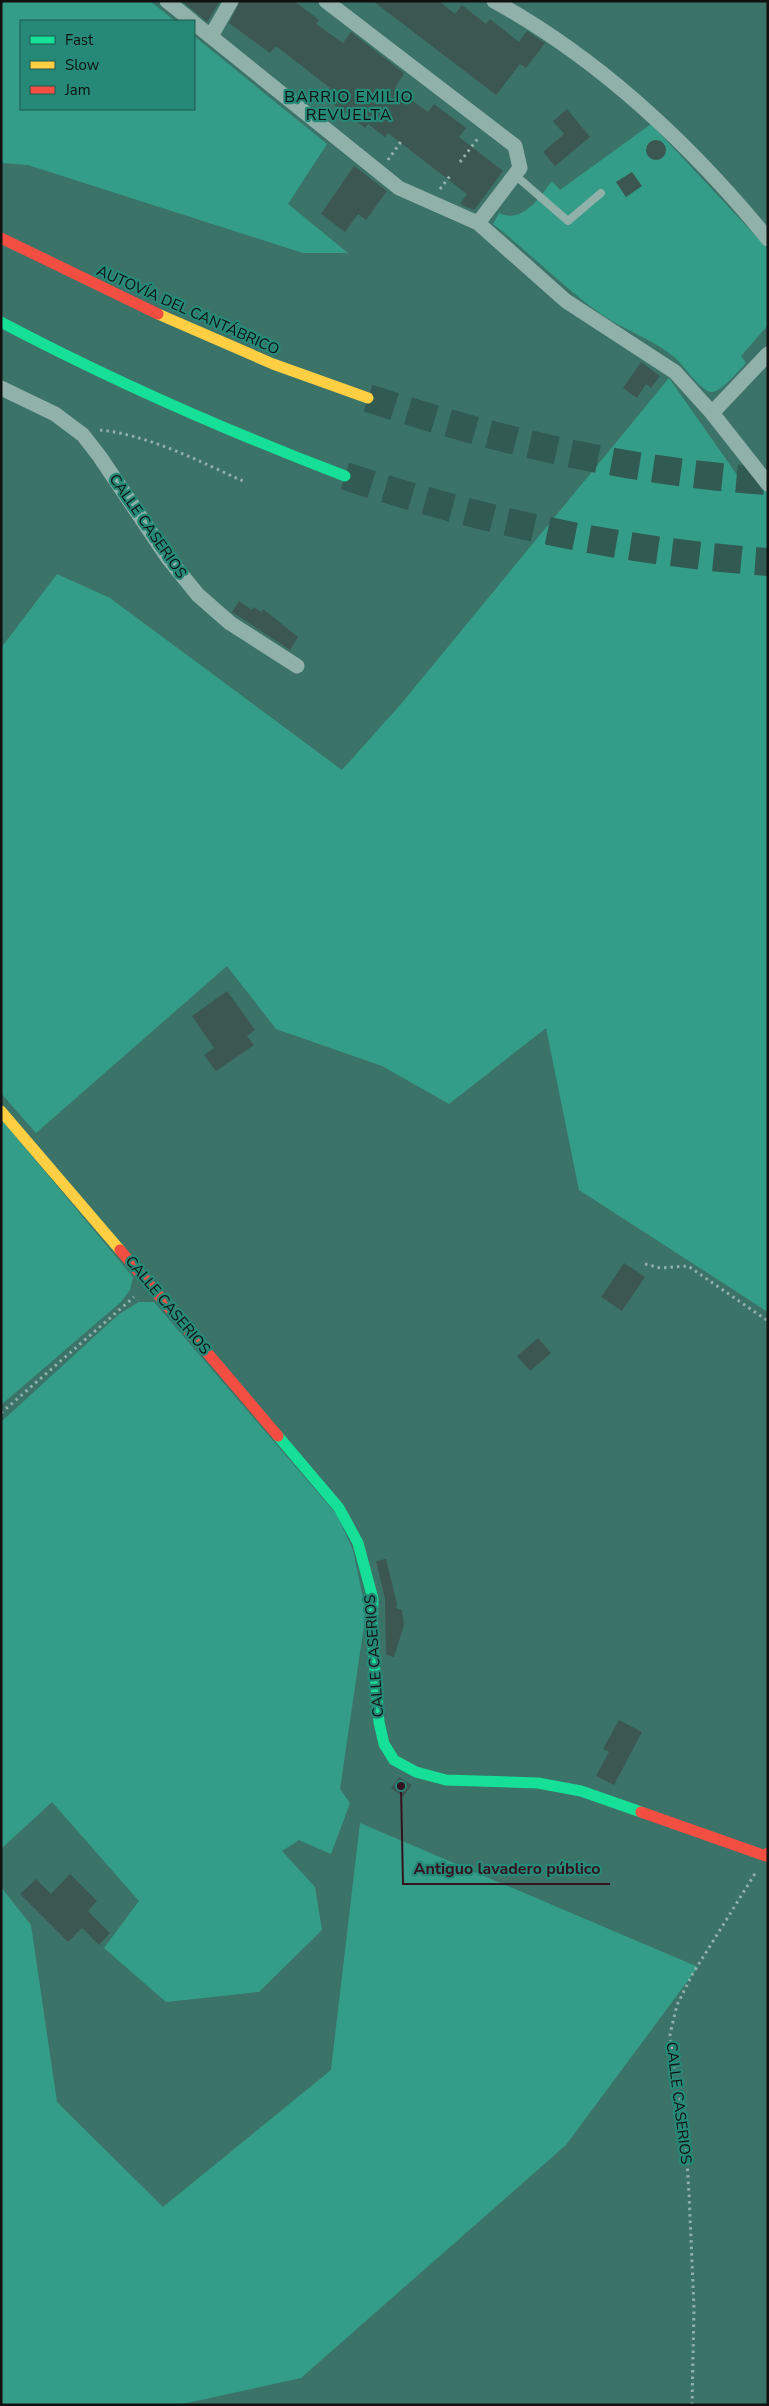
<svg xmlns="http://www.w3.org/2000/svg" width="769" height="2406" viewBox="0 0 769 2406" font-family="'Nunito Sans',sans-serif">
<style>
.green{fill:#349d88}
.building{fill:#3c5751}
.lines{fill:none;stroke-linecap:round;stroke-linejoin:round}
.highway-tunnel{stroke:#315a53;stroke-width:28;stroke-dasharray:28 14;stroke-linecap:butt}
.path{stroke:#90b0aa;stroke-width:3;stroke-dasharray:2.5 4;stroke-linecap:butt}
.lane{stroke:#90b0aa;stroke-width:8}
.street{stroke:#90b0aa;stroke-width:15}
.fast{stroke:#16e098;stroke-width:11}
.slow{stroke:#ffcf43;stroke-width:11}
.jam{stroke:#f24e42;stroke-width:11}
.labels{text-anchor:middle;stroke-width:4.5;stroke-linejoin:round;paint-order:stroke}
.street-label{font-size:15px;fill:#111;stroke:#268977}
.neighbourhood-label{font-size:16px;letter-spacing:1px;fill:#111;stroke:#268977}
.leader{fill:none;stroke:#341220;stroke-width:2}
.callout-dot{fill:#341220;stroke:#268977;stroke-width:2}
.callout-label{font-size:16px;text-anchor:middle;font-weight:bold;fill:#341220;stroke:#268977;stroke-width:4.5;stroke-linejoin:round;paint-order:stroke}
</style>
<rect width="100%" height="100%" fill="#3c7369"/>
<!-- green -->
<path class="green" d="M1 1H150L175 21H21V109H194V36L327 144 288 204 348 253H303L28 165 1 163Z
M651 124 768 249V325L741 356 746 363C739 370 721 392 712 392 700 392 683 363 673 356 652 339 624 330 601 314 563 287 530 253 493 224L499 213C523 224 539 198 552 181L560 190Z
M669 378 749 492 768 478V1312L579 1190 546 1028 449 1104 382 1066 276 1029 227 966 36 1133 1 1093V648L57 574 110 598 342 770 401 704Z
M1 1119 133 1277 130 1290 121 1302 1 1405Z
M139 1302H154L337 1515 353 1550 366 1612 340 1789 350 1803 331 1854 299 1840 282 1851 315 1887 322 1930 259 1992 166 2002 104 1948 139 1901 52 1802 1 1849V1422L119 1314Z
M360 1823 698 1967 566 2145 301 2378 178 2405H1V1887L31 1925 57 2102 163 2207 331 2070Z"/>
<!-- building -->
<path class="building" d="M182 1H220L207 22Z
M240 1H294L319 20 316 24 343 43 351 32 404 73 395 88 428 112 434 104 466 128 459 137 503 171 474 210 460 204 467 194 388 133 385 137 368 124 365 128 324 97 330 88 307 70 276 46 270 53 229 23Z
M373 1H439L455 14 462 5 486 24 490 19 519 42 527 31 545 43 526 68 520 64 496 95Z
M567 109 590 137 555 166 543 152 564 134 553 121Z
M646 150a10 10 0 1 1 20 0a10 10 0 1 1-20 0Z
M354 166 387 191 366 220 358 214 345 232 321 214Z
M632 172 642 186 626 197 616 182Z
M641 362 660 376 651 388 646 384 637 398 623 388Z
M239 601 252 610 254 607 261 612 263 609 298 637 290 650 232 612Z
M227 991 255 1030 247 1036 254 1045 216 1071 204 1055 214 1048 192 1016Z
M624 1263 645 1277 622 1311 601 1297Z
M538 1338 551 1353 530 1371 517 1356Z
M386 1559 397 1604 396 1608 402 1610 404 1625 394 1657 386 1655 385 1599 376 1561Z
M619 1720 642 1732 614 1785 596 1776 609 1752 603 1749Z
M399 1777 412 1785 403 1797 391 1788Z
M70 1874 97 1901 88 1911 110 1933 99 1945 82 1928 68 1942 20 1894 36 1879 51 1894Z"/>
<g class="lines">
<!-- highway-tunnel -->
<path class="highway-tunnel" d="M368 398C497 441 631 472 768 481
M345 476C482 521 624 552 768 562"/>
<!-- path -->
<path class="path" d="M388 160 402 140
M460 162 479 137
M440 189 450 176
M100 430C149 435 201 462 245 482
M645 1264 660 1268 688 1266 768 1321
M1 1413 134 1297
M692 2405 694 2308 689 2194 685 2127 673 2060 670 2034 677 2005 692 1975 756 1872"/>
<!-- lane -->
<path class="lane" d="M515 175 568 221 601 193"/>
<!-- street -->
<path class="street" d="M167 1 192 21
M326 1 515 146 520 168 478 223
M494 1C601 60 691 145 768 239
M194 23 399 188 478 223 566 301 675 372 712 413 768 484
M211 36 231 1
M1 388 55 414 83 435 100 457 168 558 198 595 230 623 297 666
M712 413 768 354"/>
<!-- fast -->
<path class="fast" d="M1 322C113 381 227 431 345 476
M278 1436 339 1508 358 1543 373 1599 372 1634 379 1722 384 1744 394 1760 416 1772 446 1780 538 1783 581 1791 641 1812"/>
<!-- slow -->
<path class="slow" d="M158 314 273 364 368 398
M1 1111 120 1250"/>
<!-- jam -->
<path class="jam" d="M1 238 158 314
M120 1250 278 1436
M641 1812 766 1856 768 1853"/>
</g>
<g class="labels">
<!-- street labels -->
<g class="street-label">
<text transform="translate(188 310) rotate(24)" y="5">AUTOVÍA DEL CANTÁBRICO</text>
<text transform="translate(148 526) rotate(55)" y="5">CALLE CASERIOS</text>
<text transform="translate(168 1305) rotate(50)" y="5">CALLE CASERIOS</text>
<text transform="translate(374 1656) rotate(-94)" y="5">CALLE CASERIOS</text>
<text transform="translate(679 2103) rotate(83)" y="5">CALLE CASERIOS</text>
</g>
<!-- neighbourhood labels -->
<g class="neighbourhood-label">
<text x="349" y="102">BARRIO EMILIO<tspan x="349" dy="18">REVUELTA</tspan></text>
</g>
</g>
<!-- callouts -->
<path class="leader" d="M401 1786L403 1884H610"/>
<circle class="callout-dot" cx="401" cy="1786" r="5"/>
<g class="callout-label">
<text x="507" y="1874">Antiguo lavadero público</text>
</g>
<!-- border -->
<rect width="769" height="2406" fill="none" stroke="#111111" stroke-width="5"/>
<!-- legend -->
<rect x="20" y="20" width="175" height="90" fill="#268977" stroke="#1e594e"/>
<rect x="30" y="36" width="25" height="8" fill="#16e098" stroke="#1e594e"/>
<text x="65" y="45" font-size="15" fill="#111111">Fast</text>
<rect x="30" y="61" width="25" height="8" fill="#ffcf43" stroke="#1e594e"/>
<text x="65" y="70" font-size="15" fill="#111111">Slow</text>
<rect x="30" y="86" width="25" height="8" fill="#f24e42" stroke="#1e594e"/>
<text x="65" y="95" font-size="15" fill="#111111">Jam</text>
</svg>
